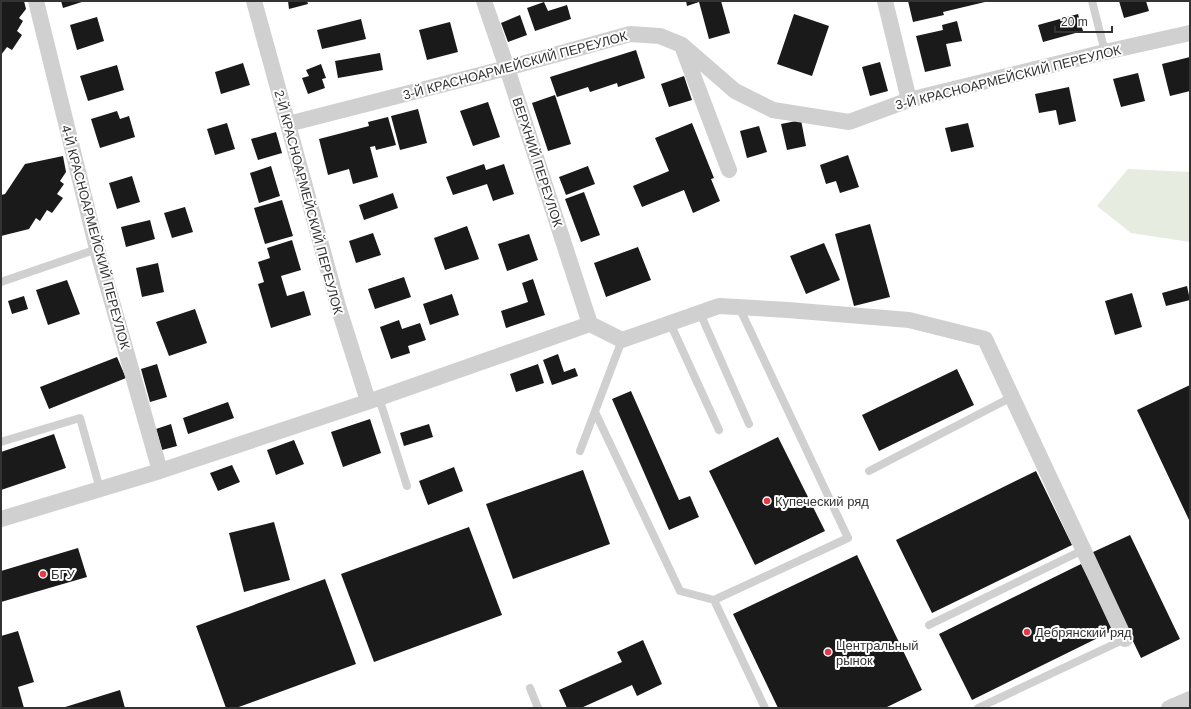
<svg xmlns="http://www.w3.org/2000/svg" width="1191" height="709" viewBox="0 0 1191 709" font-family="Arial,sans-serif">
<style>
.green{fill:#e6ecdf}
.building{fill:#1a1a1a}
.lines{fill:none;stroke-linecap:round;stroke-linejoin:round}
.lane{stroke:#d0d0d0;stroke-width:8}
.street{stroke:#d0d0d0;stroke-width:16}
.poi-dot{fill:#e63946;stroke:#fff;stroke-width:1.5}
.labels{text-anchor:middle;stroke-width:4;stroke-linejoin:round;paint-order:stroke}
.street-label{font-size:13px;fill:#333;stroke:#fff}
.poi-label{font-size:13px;fill:#333;stroke:#fff;text-anchor:start}
</style>
<rect width="100%" height="100%" fill="#fff"/>
<!-- green -->
<path class="green" d="M1128 169 1190 172V242L1131 233 1097 206Z"/>
<!-- building -->
<path class="building" d="M1 1H24L26 9 19 18 23 21 17 31 22 35 12 50 7 47 1 55Z
M61 1H85L63 8Z
M288 1H307L308 4 289 9Z
M686 1H721L730 33 709 39 699 2 687 6Z
M908 1H985V2L943 12 944 15 913 22Z
M1119 1H1146L1149 11 1124 18Z
M544 2 548 11 567 5 571 19 535 31 527 8Z
M794 14 829 26 812 76 777 64Z
M1078 14 1083 31 1043 42 1038 25Z
M520 15 527 35 508 42 501 23Z
M97 17 104 41 77 50 70 25Z
M361 19 366 39 322 49 317 30Z
M957 21 962 41 946 44 951 66 925 72 916 36 943 30 942 25Z
M450 22 458 52 427 60 419 30Z
M636 50 645 78 618 87 617 83 590 92 588 87 557 97 550 77Z
M380 53 383 70 338 78 335 61Z
M1190 57V91L1170 96 1162 64Z
M880 62 888 91 870 96 862 67Z
M243 63 250 85 221 94 215 72Z
M321 64 326 78 322 79 325 88 308 94 302 78 309 76 306 70Z
M117 65 124 90 88 101 80 76Z
M1138 73 1145 101 1121 107 1113 79Z
M684 76 692 100 669 107 661 84Z
M1069 87 1076 121 1059 125 1056 110 1039 113 1035 94Z
M555 95 571 144 548 151 532 103Z
M488 102 500 137 473 146 460 111Z
M418 109 427 143 400 150 391 116Z
M117 111 120 119 129 116 135 137 100 148 91 119Z
M388 117 396 145 376 150 375 146 370 147 378 177 353 184 349 169 328 175 319 139 369 126 368 122Z
M801 120 806 146 787 150 781 124Z
M227 123 235 149 215 155 207 129Z
M692 123 714 178 711 179 720 201 693 213 684 190 642 207 633 186 669 171 655 138Z
M968 123 974 147 951 152 945 128Z
M759 126 767 152 747 158 740 131Z
M276 132 282 153 258 160 251 139Z
M848 155 859 187 840 193 836 181 826 184 820 165Z
M63 156 66 172 60 181 64 184 57 194 63 198 52 213 47 210 40 221 36 218 29 229 1 236V195L5 194 25 164Z
M484 164 486 170 504 164 514 194 493 201 487 184 453 195 446 177Z
M271 166 280 196 259 203 250 173Z
M588 166 595 184 566 195 559 177Z
M132 176 140 202 117 209 109 183Z
M584 192 600 235 581 242 565 199Z
M393 193 398 208 364 220 359 205Z
M282 200 293 236 265 244 254 208Z
M185 207 193 232 172 238 164 213Z
M150 220 155 239 126 247 121 227Z
M870 224 890 297 854 306 835 234Z
M467 226 479 259 445 270 434 238Z
M373 233 381 255 356 263 349 241Z
M529 234 538 260 507 271 498 244Z
M292 240 301 270 281 276 287 296 304 291 311 315 271 328 258 284 264 282 258 262 270 258 267 248Z
M824 243 840 280 806 294 790 256Z
M638 247 651 280 606 297 594 263Z
M158 263 164 292 142 297 136 268Z
M404 277 411 297 375 309 368 289Z
M533 279 545 315 506 328 501 311 528 302 522 283Z
M67 280 80 314 48 325 36 290Z
M1187 286 1190 300 1166 306 1162 293Z
M1132 293 1142 327 1115 335 1105 301Z
M452 294 459 315 430 325 423 304Z
M24 296 28 309 12 314 8 301Z
M195 309 207 343 169 356 156 322Z
M399 320 402 329 420 323 426 340 408 346 410 353 391 359 380 327Z
M558 354 564 372 575 368 578 376 552 385 543 360Z
M117 357 126 378 49 409 40 387Z
M157 364 167 397 150 402 141 369Z
M538 364 544 383 516 392 510 374Z
M957 369 974 405 879 451 862 415Z
M1190 385V522L1137 410Z
M631 391 679 500 690 496 699 517 669 530 612 399Z
M228 402 234 418 188 434 183 418Z
M370 419 381 453 343 467 331 432Z
M171 424 177 446 162 450 156 429Z
M429 424 433 437 404 446 400 433Z
M54 434 66 468 1 490V452Z
M778 437 825 531 755 565 709 471Z
M294 440 304 464 276 475 267 450Z
M232 465 240 482 218 491 210 473Z
M454 467 463 491 428 505 419 481Z
M583 470 610 544 513 579 486 504Z
M1036 471 1072 545 932 613 896 540Z
M274 522 290 580 244 592 229 533Z
M469 527 502 615 374 662 341 574Z
M1130 535 1180 639 1141 658 1091 553Z
M78 548 87 577 1 602V571Z
M857 555 922 690 885 708H778L733 614Z
M1081 564 1114 630 972 700 939 634Z
M325 579 356 664 236 708H226L196 626Z
M18 631 34 682 18 687 24 708H1V636Z
M643 640 662 684 637 696 632 685 581 708H567L559 690 622 662 617 652Z
M120 690 125 708H62Z"/>
<g class="lines">
<!-- lane -->
<path class="lane" d="M1092 1 1105 52
M1 282 97 249
M700 313 749 424
M670 323 719 430
M379 398 407 486
M595 412 680 591 714 600 848 538 739 307
M1 442 80 418 100 489
M580 451 622 340
M869 471 1008 399
M714 600 765 708
M929 625 1083 550
M530 688 538 708
M978 708 1125 639"/>
<!-- street -->
<path class="street" d="M36 1 97 249 160 471
M254 1 338 306 368 401
M484 1 507 68 590 324
M885 1 909 100
M682 46 729 170
M288 124 507 68 630 34 660 36 682 45 735 91 773 110 849 122 909 100 1105 52 1190 33
M1 519 160 471 379 398 590 324 622 340 719 306 788 310 909 320 985 339 1125 639
M1169 708 1190 699"/>
</g>
<!-- markers -->
<g class="poi-dot">
<circle cx="767" cy="501" r="4"/>
<circle cx="43" cy="574" r="4"/>
<circle cx="1027" cy="632" r="4"/>
<circle cx="828" cy="652" r="4"/>
</g>
<g class="labels">
<!-- street labels -->
<g class="street-label">
<text transform="translate(515 65) rotate(-15)" y="5">3-Й КРАСНОАРМЕЙСКИЙ ПЕРЕУЛОК</text>
<text transform="translate(1008 77) rotate(-14)" y="5">3-Й КРАСНОАРМЕЙСКИЙ ПЕРЕУЛОК</text>
<text transform="translate(538 162) rotate(72)" y="5">ВЕРХНИЙ ПЕРЕУЛОК</text>
<text transform="translate(309 202) rotate(75)" y="5">2-Й КРАСНОАРМЕЙСКИЙ ПЕРЕУЛОК</text>
<text transform="translate(96 237) rotate(75)" y="5">4-Й КРАСНОАРМЕЙСКИЙ ПЕРЕУЛОК</text>
</g>
<!-- poi labels -->
<g class="poi-label">
<text x="775" y="506">Купеческий ряд</text>
<text x="51" y="579">БГУ</text>
<text x="1035" y="637">Дебрянский ряд</text>
<text x="836" y="650">Центральный<tspan x="836" dy="15">рынок</tspan></text>
</g>
</g>
<!-- border -->
<rect width="1191" height="709" fill="none" stroke="#333333" stroke-width="4"/>
<!-- scale -->
<path d="M1055 26v6h57v-6" fill="none" stroke="#333333" stroke-width="2"/>
<text x="1061" y="26" font-size="12" fill="#333333" stroke="#ffffff" stroke-width="3" paint-order="stroke">20 m</text>
</svg>
